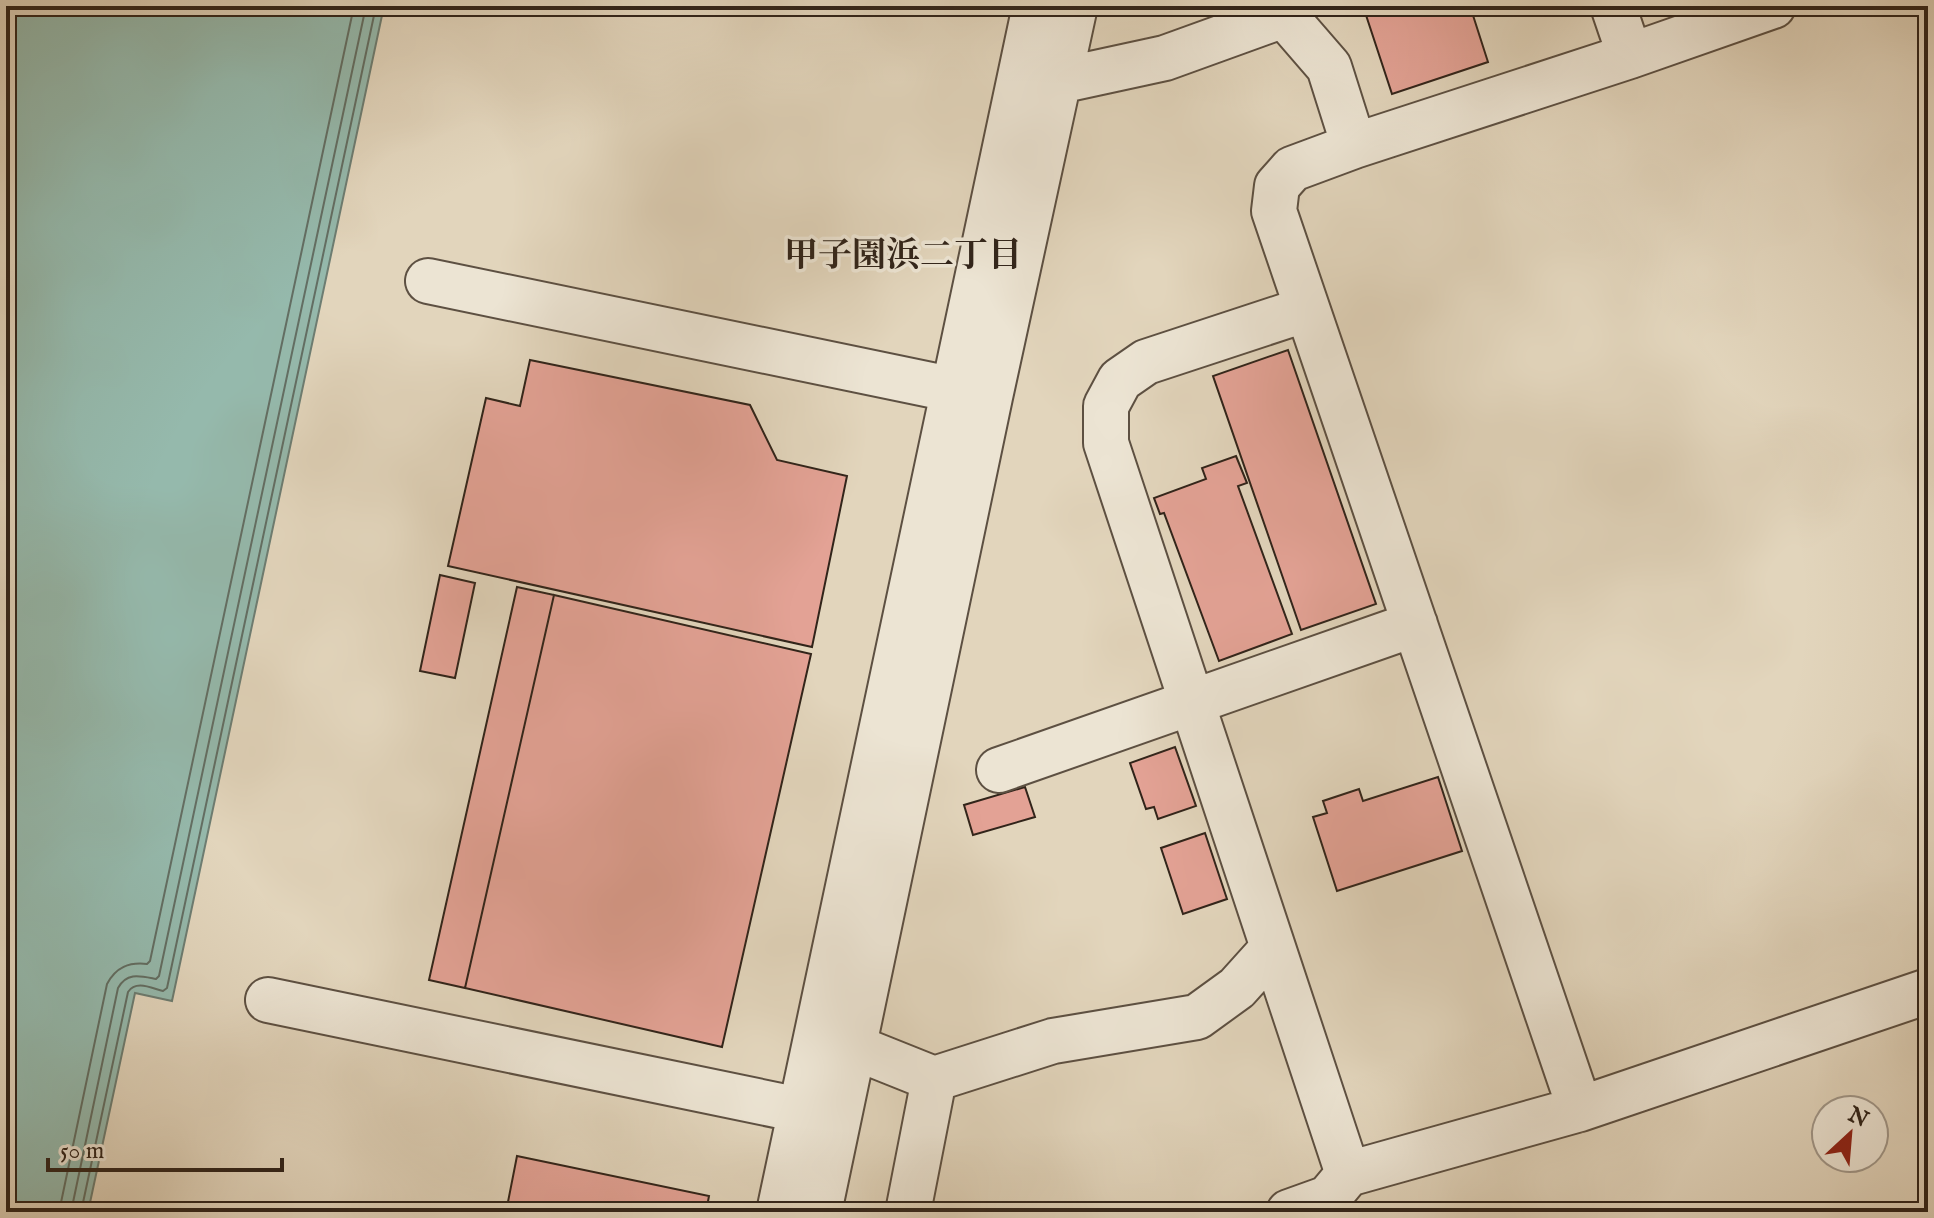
<svg xmlns="http://www.w3.org/2000/svg" width="1934" height="1218" viewBox="0 0 1934 1218" font-family="'IM FELL English','Noto Serif JP',serif">
<style>
.water{fill:#95b9ac;stroke:#6d7d72;stroke-width:2}
.lines{fill:none;stroke-linecap:round;stroke-linejoin:round}
.shore{stroke:#636e63;stroke-width:2}
.building{fill:#e3a295;stroke:#31241a;stroke-width:2}
.minor-casing{stroke:#5d5042;stroke-width:48}
.minor{stroke:#ece4d3;stroke-width:44}
.labels{text-anchor:middle;stroke-width:7;stroke-linejoin:round;paint-order:stroke}
.neighbourhood-label{font-size:34px;font-weight:bold;fill:#31241a;stroke:#ece4d3}
</style>
<rect width="100%" height="100%" fill="#e2d5bc"/>
<filter id="stains"><feTurbulence type="fractalNoise" baseFrequency=".0025" numOctaves="4"/><feColorMatrix values="0 0 0 0 .2 0 0 0 0 .09 0 0 0 0 .02 0 0 0 .5 -.17"/></filter>
<radialGradient id="worn" r=".72"><stop offset=".6" stop-color="#630" stop-opacity="0"/><stop offset="1" stop-color="#630" stop-opacity=".3"/></radialGradient>
<!-- water -->
<path class="water" d="M6 6H384L172 1001 135 993 88 1212H6Z"/>
<g class="lines">
<!-- shore -->
<path class="shore" d="M59 1212 107 984C116 967 129 962 147 964L150 961 354 6
M71 1212 118 988C127 972 140 976 156 979L159 976 366 6
M81 1212 128 992C136 980 151 988 163 991L167 988 376 6"/>
</g>
<!-- building -->
<path class="building" d="M1363 6H1470L1488 62 1392 94Z
M1288 350 1376 604 1301 630 1213 376Z
M530 360 750 405 777 460 847 476 812 647 448 566 486 398 520 406Z
M1236 456 1247 483 1238 486 1292 634 1219 661 1164 513 1160 514 1154 498 1206 479 1202 468Z
M440 575 475 583 455 678 420 671Z
M517 587 554 595 465 988 429 980Z
M554 595 811 654 722 1047 465 988Z
M1175 747 1196 806 1158 819 1154 807 1146 809 1130 763Z
M1438 777 1462 851 1337 891 1313 817 1327 813 1323 801 1359 789 1363 801Z
M1025 787 1035 817 973 835 964 805Z
M1205 833 1227 899 1183 914 1161 848Z
M517 1156 709 1196 706 1212H506Z"/>
<g class="lines">
<!-- minor casing -->
<g class="minor-casing">
<path id="minor" d="M1283 6 1284 15 1329 67 1354 146
M1613 6 1630 56
M1059 81 1165 58 1284 15
M428 281 984 396
M1307 309 1146 362 1120 380 1106 406V443L1348 1174
M999 770 1415 624
M268 1000 829 1116
M854 1047 934 1079 1053 1041 1197 1017 1237 988 1273 948
M1580 1109 1274 211 1277 186 1292 169 1354 146 1630 56 1773 6
M779 1212 1035 6
M819 1212 990 397 1075 6
M908 1212 934 1079
M1289 1212 1328 1198 1348 1174 1580 1109 1928 991"/>
</g>
<!-- minor -->
<use href="#minor" class="minor"/>
</g>
<g class="labels">
<!-- neighbourhood labels -->
<g class="neighbourhood-label">
<text x="903" y="266">甲子園浜二丁目</text>
</g>
</g>
<!-- margin -->
<rect width="1934" height="1218" fill="none" stroke="#e2d5bc" stroke-width="32"/>
<rect x="8" y="8" width="1918" height="1202" fill="none" stroke="#31241a" stroke-width="4"/>
<rect x="16" y="16" width="1902" height="1186" fill="none" stroke="#31241a" stroke-width="2"/>
<!-- north arrow -->
<g transform="translate(1850 1134) rotate(26)"><circle r="38" fill="#ece4d3" stroke="#a19789" stroke-width="2"/>
<path d="M0-6L14 30L0 20L-14 30Z" fill="#8f2418"/>
<text y="-12" font-size="22" font-weight="bold" text-anchor="middle" fill="#31241a">N</text>
</g>
<!-- scale -->
<path d="M48 1158v12h234v-12" fill="none" stroke="#31241a" stroke-width="4"/>
<text x="60" y="1158" font-size="24" fill="#31241a" stroke="#ece4d3" stroke-width="6" paint-order="stroke">50 m</text>
<rect width="100%" height="100%" filter="url(#stains)"/>
<rect width="100%" height="100%" fill="url(#worn)"/>
</svg>
